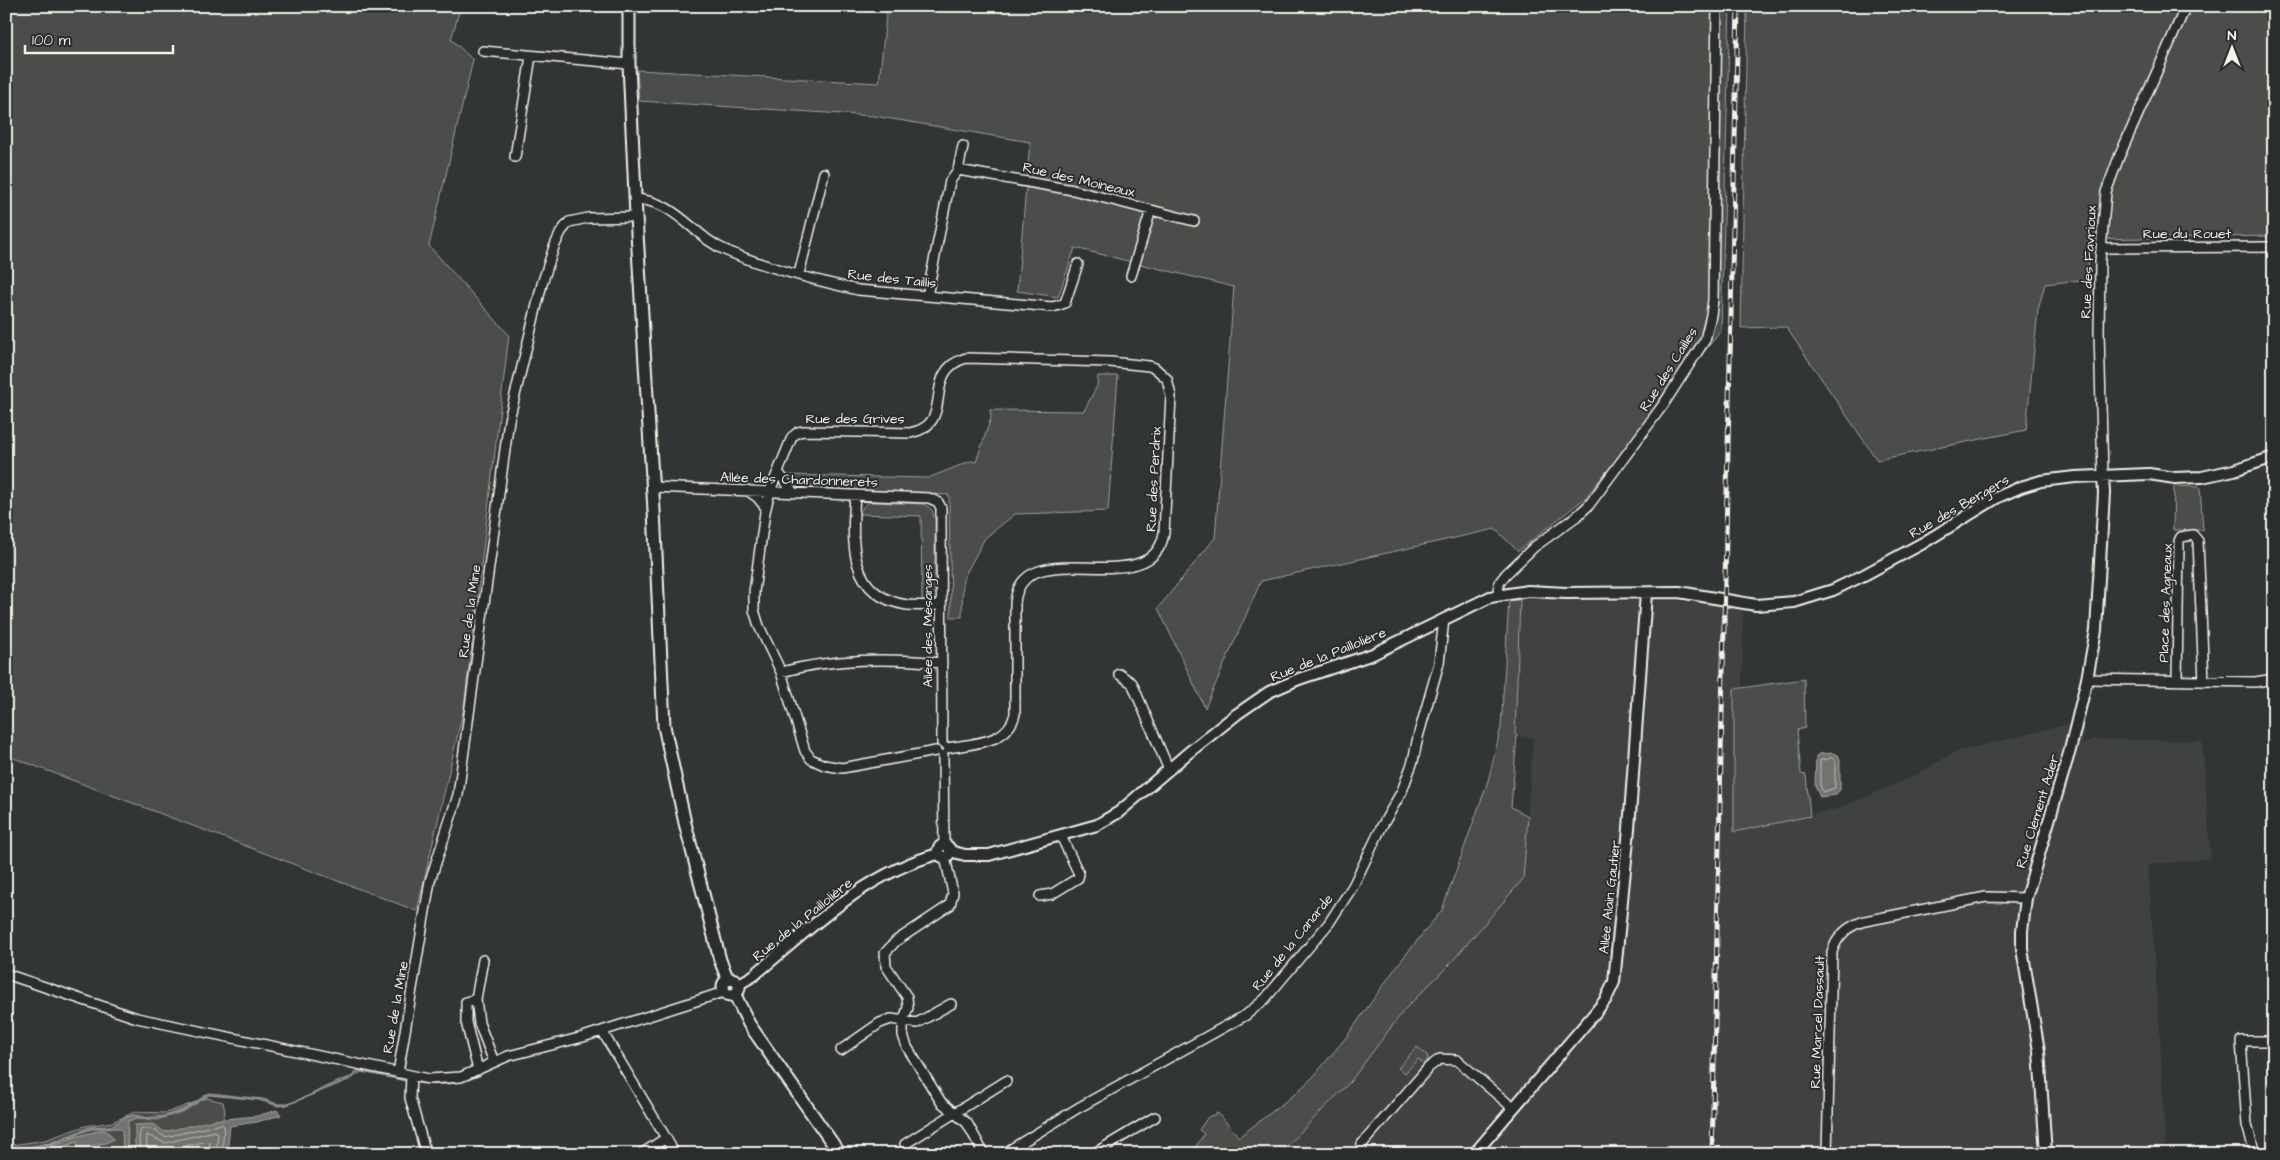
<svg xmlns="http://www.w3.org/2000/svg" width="2280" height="1160" viewBox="0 0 2280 1160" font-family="'Architects Daughter',sans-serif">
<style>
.built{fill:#404242}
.green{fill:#4b4d4c;stroke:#a09f9a}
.water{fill:#727370;stroke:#a6a5a0}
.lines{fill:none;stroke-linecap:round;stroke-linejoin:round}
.shore{stroke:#c0bfb8;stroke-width:1}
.stream{stroke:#a6a5a0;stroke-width:3}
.minor-casing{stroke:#f4f1e8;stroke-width:12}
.tertiary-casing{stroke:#f4f1e8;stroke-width:14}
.secondary-casing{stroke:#f4f1e8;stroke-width:15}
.minor{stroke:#2a2d2e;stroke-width:9}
.tertiary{stroke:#2a2d2e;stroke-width:10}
.secondary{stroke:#2a2d2e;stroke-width:11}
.rail-casing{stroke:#f4f1e8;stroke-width:5}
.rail{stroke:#2a2d2e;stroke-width:3;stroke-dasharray:9;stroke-linecap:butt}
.labels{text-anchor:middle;stroke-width:4;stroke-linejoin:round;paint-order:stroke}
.street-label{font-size:14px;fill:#f4f1e8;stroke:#2a2d2e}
</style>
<rect width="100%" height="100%" fill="#323535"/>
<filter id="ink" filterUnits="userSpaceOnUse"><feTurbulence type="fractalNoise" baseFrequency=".02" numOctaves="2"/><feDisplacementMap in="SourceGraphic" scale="10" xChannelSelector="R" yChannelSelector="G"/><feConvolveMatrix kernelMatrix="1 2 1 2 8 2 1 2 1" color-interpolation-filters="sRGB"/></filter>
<g filter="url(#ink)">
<!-- built -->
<path class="built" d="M1520 600 1675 601 1717 604 1743 610 1742 687 1734 689V832L1837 809 1910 778 1955 752 2068 724 2085 728 2082 747 2094 739 2202 741 2211 858 2148 865 2160 1035 2165 1145 2146 1146V1154H1279L1350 1082 1404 1010 1449 965 1523 879 1533 737 1517 736 1515 734Z"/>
<!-- green -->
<path class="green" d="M6 6H461L451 39 473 60 429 246 509 335 464 707 417 911 6 755Z
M887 6H1730L1721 331 1585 498 1518 551 1495 529 1261 581 1205 708 1158 608 1215 538 1234 287 1075 248 1058 297 1017 291 1030 142 874 116 639 101 637 70 879 83Z
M1747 6H2274V236L2088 239 2089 279 2045 284 2038 310 2026 430 1877 460 1786 327 1741 328Z
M1098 376H1118L1108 511 1015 514 985 538 963 579 962 617H951L949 495 795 487 785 475 928 478 971 461 976 462 991 418 990 410 1084 411 1097 386Z
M2174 486 2200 487 2203 530H2173Z
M872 502 924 504 932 510 935 521V592L929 600 922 601 921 516 860 514C862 507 865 503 872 502Z
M1509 600H1520L1515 734 1517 736 1511 807 1528 816 1523 879 1449 965 1404 1010 1350 1082 1279 1154H1191L1204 1134 1199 1130 1208 1117 1218 1113 1239 1137 1295 1094 1314 1076 1348 1035 1399 963 1442 910 1488 781 1501 727Z
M1804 679 1805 728 1797 730 1801 774 1806 775 1810 816 1734 832V689Z
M1417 1047 1427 1055 1428 1059 1424 1064 1418 1059 1405 1073 1398 1068Z
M207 1098 223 1102 225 1112 213 1154H6V1146L45 1140 85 1126 112 1122 135 1112 166 1113Z"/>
<!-- water -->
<path class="water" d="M1833 753 1838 755 1840 759V790L1835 795 1820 797 1815 786 1816 756 1820 754Z
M358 1070 397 1079 361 1072 351 1079 287 1105 278 1106 259 1100 209 1095 184 1111 169 1116 156 1120 137 1118 128 1121 127 1154H123L122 1131 119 1128 91 1129 50 1144 6 1151 50 1143 90 1127 111 1126 126 1117 135 1115 146 1118 165 1116 186 1108 209 1093 263 1099 278 1104H288L310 1095 327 1086 345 1079 353 1076Z
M277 1110 281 1115 257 1122 230 1126 227 1154H135V1125L154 1124 164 1132 214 1120 257 1116Z
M102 1130 107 1131 114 1139 106 1143 93 1145 92 1154H78L77 1142 44 1154H7C40 1151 69 1137 102 1130Z"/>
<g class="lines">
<!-- shore -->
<path class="shore" d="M1832 758 1835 760V788L1823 792 1820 785V761Z
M140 1154 139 1137 141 1129H152L165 1137 222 1124 224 1126 222 1154
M146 1154 147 1135 165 1143 215 1131 218 1134 216 1154
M153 1154 155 1149 168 1150 207 1141 210 1143 208 1154"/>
<!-- stream -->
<path class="stream" d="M397 1078C426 1086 451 1086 479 1075"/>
<!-- minor casing -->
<g class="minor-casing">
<path id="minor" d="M483 51 629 64
M515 157 531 56
M958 170 1073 190 1194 221
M635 199C677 201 692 236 727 251 765 267 818 281 858 290L1053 307 1065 303 1078 264
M2101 248 2274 247
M799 274 824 173
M1131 276 1151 210
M927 296 950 181 958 170 963 146
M778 472 793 492
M2103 476 2099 333 2100 261 2106 192 2119 157 2186 6
M652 487 929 498 938 502 941 508 942 743
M747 490 757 497 766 508
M855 495C852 540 847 596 907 605 918 606 930 605 941 605
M1498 595 1499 583 1506 574 1534 547 1577 516 1589 505 1663 405 1705 340 1711 315 1713 300 1717 6
M781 672C834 658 887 658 942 663
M1119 674 1132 683 1169 770
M2087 679 2255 682 2274 679
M2177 681 2179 541 2181 537 2193 535 2198 541 2204 682
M936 751 842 768 824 765 811 759 805 751 781 672 759 626 754 610V592L765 512 770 491 792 437 798 432 804 431 910 433C958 424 919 372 966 358L1110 362 1149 366 1155 368 1167 379 1171 396 1164 533C1153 605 1021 529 1015 603V714C1008 744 974 743 948 748
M943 755 944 845
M945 857 953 893 950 905 896 941 885 953 886 966 907 997 908 1008 903 1021V1035L907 1047 941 1102 967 1123 984 1154
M1040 896 1052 894 1078 878 1079 874 1061 836
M483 960 476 999 479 1023 494 1062
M6 974 137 1018 429 1079 461 1077 508 1056 583 1037 724 992
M476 999 466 1002V1022L478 1070
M602 1031 666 1138 641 1154
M841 1050 880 1023 891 1019 917 1023 951 1004
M398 1073 430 881 458 795 509 420 542 284 554 247 561 232 569 222 588 218 636 217
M411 1076 410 1098 426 1154
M666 1138 672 1149 670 1154
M905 1144 1006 1081
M1003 1154 1078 1108 1246 1015 1265 999 1329 923 1353 886 1382 826 1402 791 1413 761 1418 737 1439 663 1444 619
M1093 1154 1155 1117
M1360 1154 1362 1144 1429 1067 1440 1059 1457 1060 1513 1108
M1827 1154 1832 952C1837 936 1849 925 1865 921L1986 897 2026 898
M2255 1154 2247 1125 2241 1041H2274"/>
</g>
<!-- tertiary casing -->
<g class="tertiary-casing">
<path id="tertiary" d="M938 851a6 6 0 1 1 12 0a6 6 0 1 1-12 0Z
M950 851 965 855H989L1097 825 1119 812 1188 753 1237 714 1269 692 1299 679 1373 654 1490 597 1528 591 1566 593 1679 592 1756 605 1794 602 1833 590 1864 575 1923 543 1998 497 2021 487 2041 481 2075 477 2149 474 2175 478 2202 477 2234 470 2274 457
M739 984 753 976C811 928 864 874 938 854
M1474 1154 1595 1013 1606 999 1614 982 1629 829 1646 593
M2046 1154 2039 1051 2022 949V931L2026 898 2070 750 2087 679 2096 630 2104 493 2103 476"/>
</g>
<!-- secondary casing -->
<g class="secondary-casing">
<path id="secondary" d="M629 6V64L636 217 654 510 664 726 685 823 720 960 728 980
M723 987a8 8 0 1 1 16 0a8 8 0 1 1-16 0Z
M735 995 749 1024 840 1154"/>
</g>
<!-- minor -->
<use href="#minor" class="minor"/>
<!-- tertiary -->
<use href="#tertiary" class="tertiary"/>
<!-- secondary -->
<use href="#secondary" class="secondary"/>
<!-- rail casing -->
<g class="rail-casing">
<path id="rail" d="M1712 1154 1738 6"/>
</g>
<!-- rail -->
<use href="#rail" class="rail"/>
</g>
</g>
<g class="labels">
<!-- street labels -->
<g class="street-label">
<text transform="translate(1079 179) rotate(13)" y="5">Rue des Moineaux</text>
<text x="2187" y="238">Rue du Rouet</text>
<text transform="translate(2088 262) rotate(-87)" y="5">Rue des Favrioux</text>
<text transform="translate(892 278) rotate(6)" y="5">Rue des Taillis</text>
<text transform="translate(1668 369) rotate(-58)" y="5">Rue des Cailles</text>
<text x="855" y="423">Rue des Grives</text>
<text transform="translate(799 479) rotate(2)" y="5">Allée des Chardonnerets</text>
<text transform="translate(1153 479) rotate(-87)" y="5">Rue des Perdrix</text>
<text transform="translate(1959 506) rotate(-30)" y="5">Rue des Bergers</text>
<text transform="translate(2165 603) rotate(-88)" y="5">Place des Agneaux</text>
<text transform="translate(469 611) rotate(-82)" y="5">Rue de la Mine</text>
<text transform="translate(927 626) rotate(-90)" y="5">Allée des Mésanges</text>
<text transform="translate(1328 654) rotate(-22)" y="5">Rue de la Paillolière</text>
<text transform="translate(2037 811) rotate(-73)" y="5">Rue Clément Ader</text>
<text transform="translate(1609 897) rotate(-84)" y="5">Allée Alain Gautier</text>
<text transform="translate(802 919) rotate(-39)" y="5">Rue de la Paillolière</text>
<text transform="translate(1292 942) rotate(-51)" y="5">Rue de la Canarde</text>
<text transform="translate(395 1007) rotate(-80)" y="5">Rue de la Mine</text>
<text transform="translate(1817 1022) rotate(-88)" y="5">Rue Marcel Dassault</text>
</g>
</g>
<!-- margin -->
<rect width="2280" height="1160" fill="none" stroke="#2a2d2e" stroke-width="25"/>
<rect x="12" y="12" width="2255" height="1135" fill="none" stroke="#f4f1e8" stroke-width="2" filter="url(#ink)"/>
<!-- north arrow -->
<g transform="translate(2232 48)" stroke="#2a2d2e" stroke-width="4" paint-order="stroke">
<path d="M0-4L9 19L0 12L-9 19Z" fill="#f4f1e8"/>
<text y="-8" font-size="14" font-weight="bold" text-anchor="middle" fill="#f4f1e8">N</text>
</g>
<!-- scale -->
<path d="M25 45v8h148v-8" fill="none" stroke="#f4f1e8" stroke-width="2.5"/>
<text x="32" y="45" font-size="15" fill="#f4f1e8" stroke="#2a2d2e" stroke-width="4" paint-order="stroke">100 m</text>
</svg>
